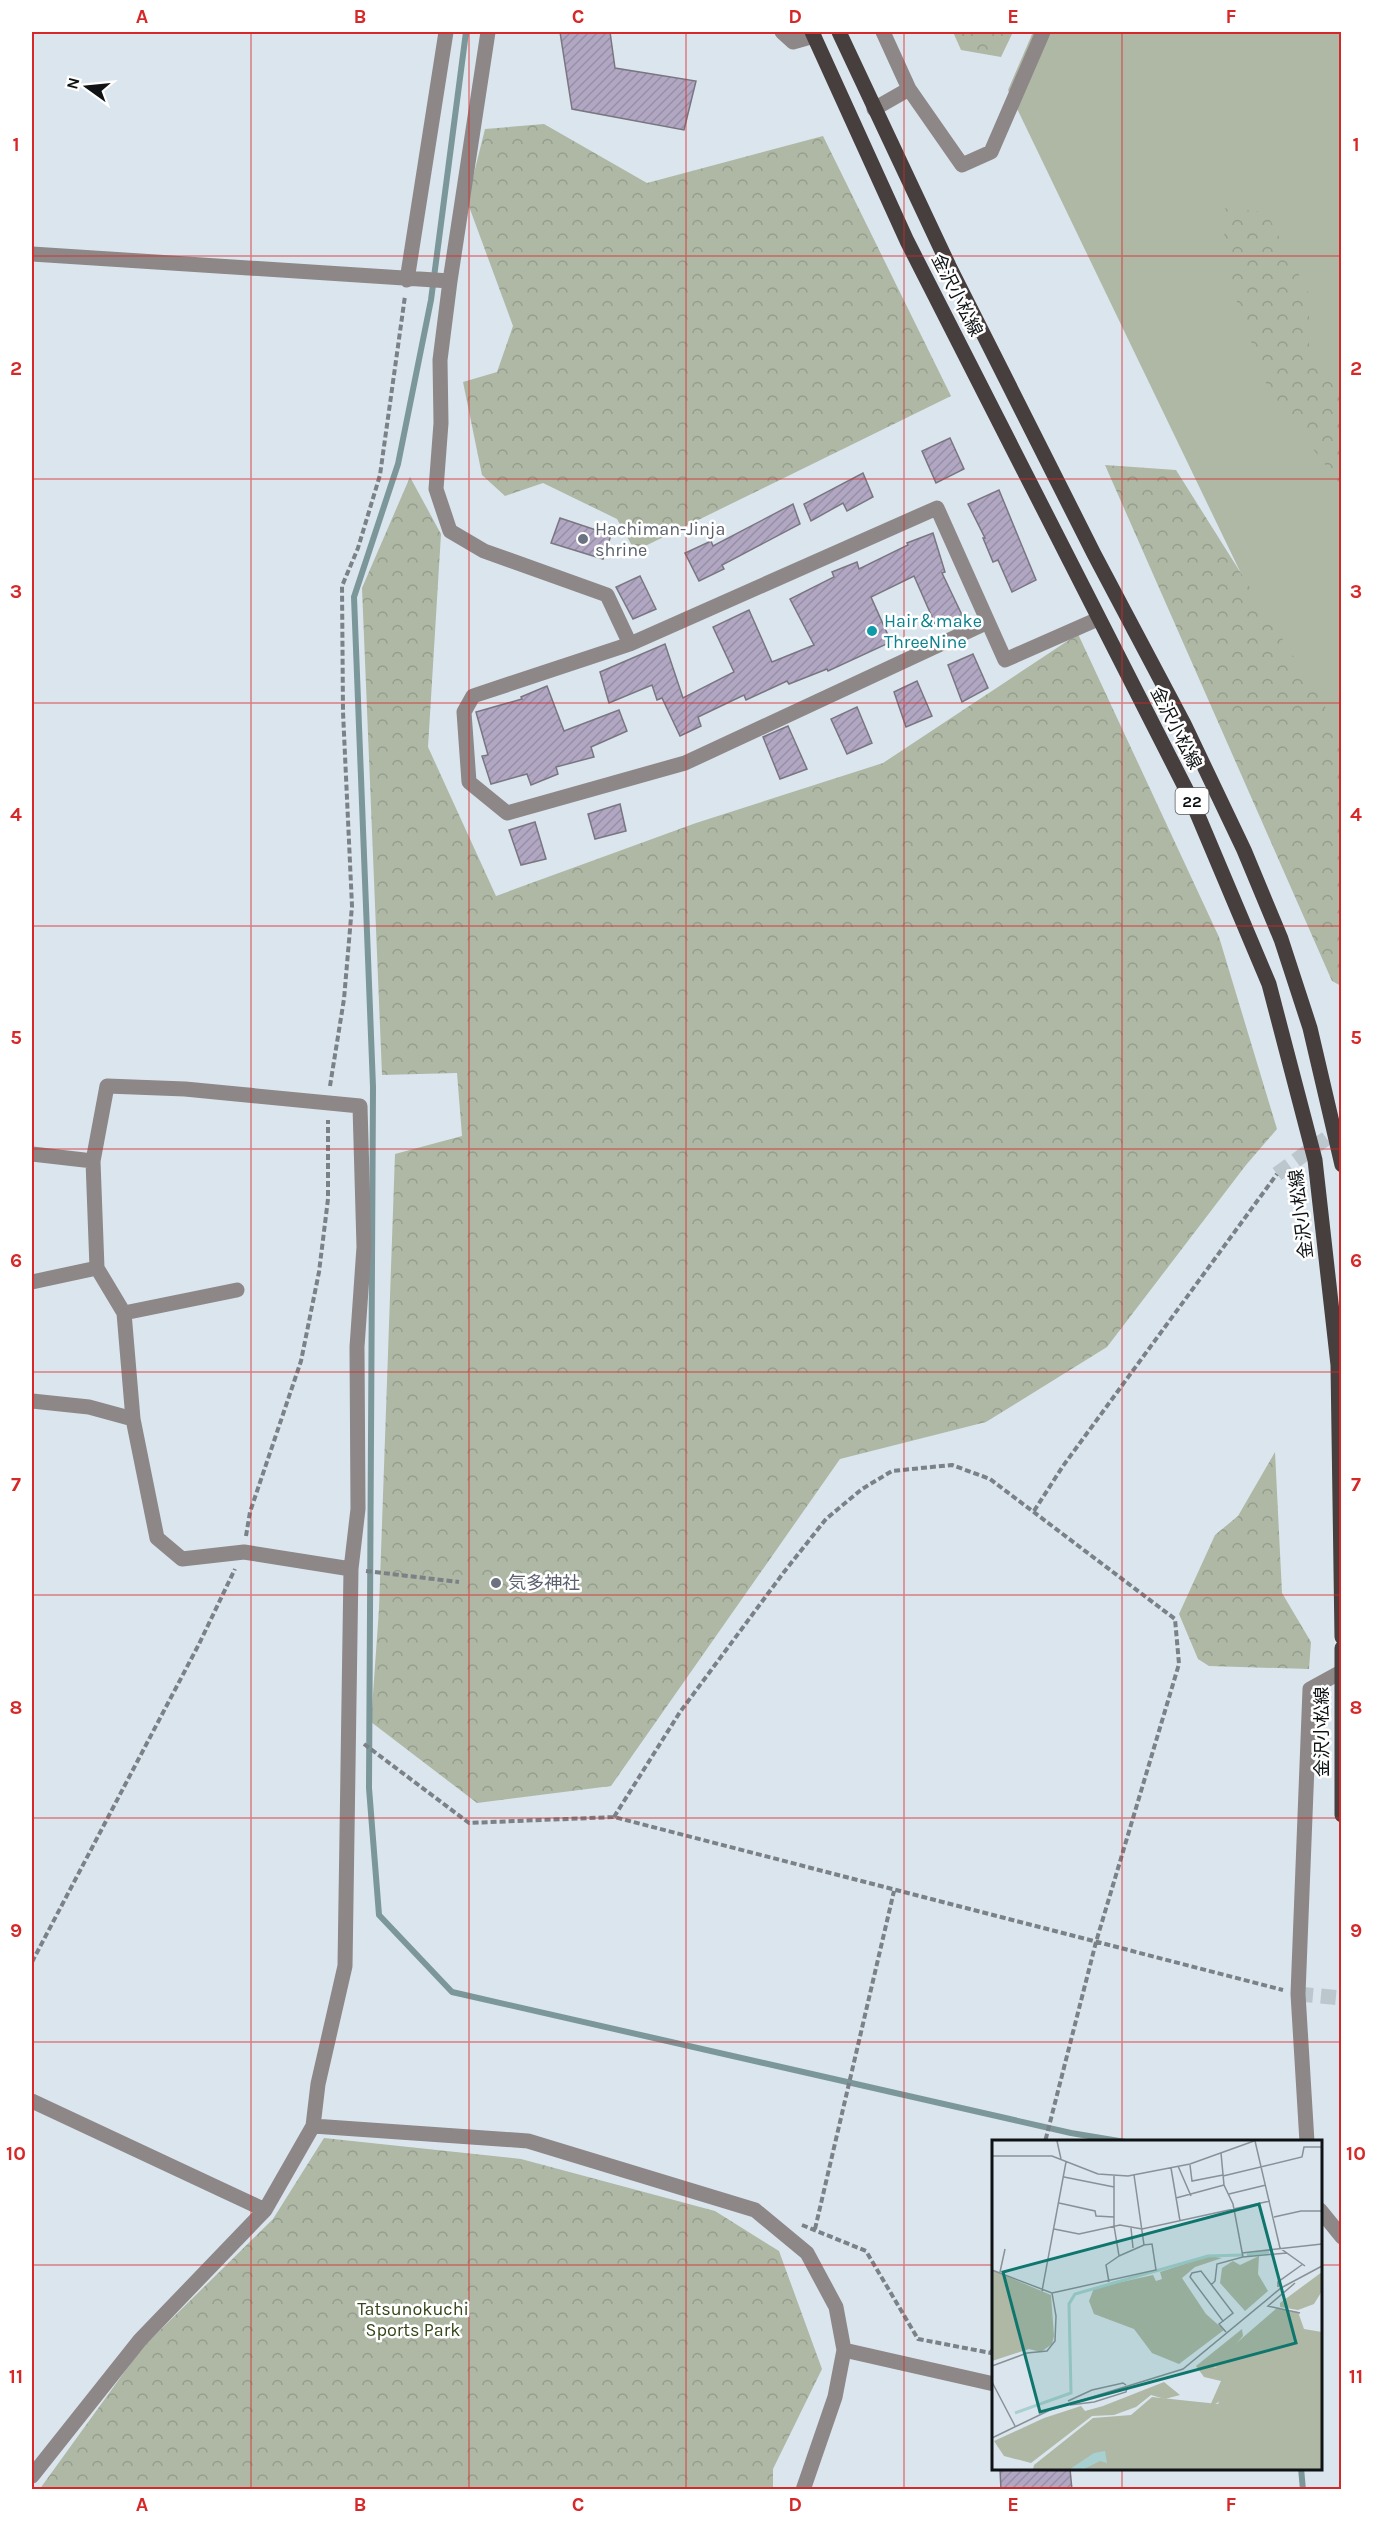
<svg xmlns="http://www.w3.org/2000/svg" width="1373" height="2521" viewBox="0 0 1373 2521" font-family="Karla,'Noto Sans JP',sans-serif">
<style>
.grass{fill:#afb8a5}
.forest{fill:url(#forest-crowns)}
.lines{fill:none;stroke-linecap:round;stroke-linejoin:round}
.stream{stroke:#7b9799;stroke-width:6}
.building{fill:url(#building-hatch);stroke:#797680;stroke-width:1.5}
.minor-tunnel{stroke:#bcc6cd;stroke-width:15;stroke-dasharray:15 8;stroke-linecap:butt}
.path{stroke:#7a8187;stroke-width:4;stroke-dasharray:6 3;stroke-linecap:butt}
.minor{stroke:#8d8787;stroke-width:15}
.major{stroke:#473e3e;stroke-width:15}
.grid{fill:none;stroke:#d62828;stroke-width:1.5;stroke-opacity:0.55}
.worship-dot{fill:#6b7280;stroke:#fff;stroke-width:2}
.culture-dot{fill:#0f9aa8;stroke:#fff;stroke-width:2}
.labels{text-anchor:middle;stroke-width:5;stroke-linejoin:round;paint-order:stroke}
.shield{fill:#fff;stroke:#575a5b;stroke-width:1.5}
.shield-label{font-size:16px;font-weight:bold;fill:#0f1315}
.street-label{font-size:18px;fill:#0f1315;stroke:#fff}
.worship-label{font-size:18px;fill:#5b616d;stroke:#fff;text-anchor:start}
.culture-label{font-size:18px;fill:#0d838f;stroke:#fff;text-anchor:start}
.park-label{font-size:18px;fill:#354619;stroke:#fff}
.inset-river{fill:none;stroke:#a9d0d1;stroke-width:3}
.inset-road{fill:none;stroke:#899197;stroke-width:1.5}
.view{fill:#0f766e;fill-opacity:0.15;stroke:#0f766e;stroke-width:3}
.inset-edge{fill:none;stroke:#0f1315;stroke-width:3}
.neatline{fill:none;stroke:#d62828;stroke-width:2}
.grid-label{font-size:20px;text-anchor:middle;font-weight:bold;fill:#d62828}
</style>
<defs>
<pattern id="forest-crowns" width="20" height="18" patternUnits="userSpaceOnUse" patternTransform="scale(1.5)"><rect width="20" height="18" fill="#afb8a5"/><path d="M2 6a3 3 0 1 1 6 0M12 15a3 3 0 1 1 6 0" fill="none" stroke="#959d8d"/></pattern>
<pattern id="building-hatch" width="6" height="6" patternUnits="userSpaceOnUse" patternTransform="scale(1.5)"><rect width="6" height="6" fill="#b1a7c3"/><path d="M-1 1l2-2M0 6l6-6M5 7l2-2" fill="none" stroke="#978fa7"/></pattern>
</defs>
<rect width="100%" height="100%" fill="#dbe5ee"/>
<!-- grass -->
<path class="grass" d="M1033 32H1341V781L1008 90Z"/>
<!-- forest -->
<path class="forest" d="M953 32H1013L1001 57 961 50Z
M544 124 647 183 823 136 951 396 635 551 617 519 543 483 505 496 482 475 463 382 497 372 513 326 467 201 485 129Z
M1221 208 1266 212 1309 294V356L1341 395V486L1268 389 1230 282Z
M1105 465 1176 470 1341 732V986L1332 981Z
M410 477 441 534 428 747 496 896 696 823 883 763 1078 634 1219 937 1277 1129 1246 1165 1107 1347 986 1422 840 1459 611 1786 477 1803 371 1722 379 1609 395 1154 462 1136 457 1073 382 1075 362 588Z
M1275 1452 1282 1593 1311 1642 1309 1669 1209 1666 1198 1659 1179 1614 1215 1535 1238 1516Z
M324 2138 521 2159 715 2211 779 2251 822 2369 773 2469V2489L39 2490 141 2349 273 2219Z"/>
<g class="lines">
<!-- stream -->
<path class="stream" d="M466 32 431 300 398 464 354 597 373 1087 369 1788 379 1915 452 1992 1071 2133 1125 2142
M1301 2468 1303 2490"/>
</g>
<!-- building -->
<path class="building" d="M560 32H610L615 68 696 81 684 130 572 109Z
M950 438 964 469 936 483 922 451Z
M863 473 873 497 847 511 843 503 811 521 804 504Z
M999 490 1036 580 1012 592 998 560 993 562 983 538H985L968 504Z
M793 504 800 524 722 565 724 569 699 581 685 553 711 541 713 546Z
M560 518 611 535 603 559 551 543Z
M933 533 945 572 942 573 963 617 936 626 914 576 871 597 891 642 828 671 827 669 789 684 787 681 746 700 744 695 698 717 701 726 680 736 662 698 657 700 652 685 609 703 600 672 665 644 683 698 734 672 713 627 749 610 772 662 814 645 790 599 834 577 832 572 857 562 859 569 908 545 907 543Z
M640 576 656 609 633 619 616 587Z
M973 654 988 688 962 702 948 665Z
M917 681 932 716 906 727 894 692Z
M547 686 564 731 619 710 627 731 591 747 594 757 556 767 558 774 531 785 527 774 491 784 482 756 488 755 476 712 522 699 521 697Z
M857 707 872 743 847 754 831 719Z
M788 726 807 769 780 779 763 737Z
M620 804 626 831 595 839 588 814Z
M535 822 546 859 521 865 509 830Z
M1000 2469H1070L1072 2490H1001Z"/>
<g class="lines">
<!-- minor-tunnel -->
<path class="minor-tunnel" d="M1277 1174 1342 1127
M1298 1994 1342 1998"/>
<!-- path -->
<path class="path" d="M330 1086 344 999 352 906 343 712 342 586 358 548 380 475 405 296
M1034 1511 1063 1466 1277 1174
M246 1536 250 1512 301 1361 319 1272 328 1199V1120
M366 1571 459 1582
M364 1744 469 1823 614 1817 1283 1990
M614 1817 680 1712 784 1572 826 1519 862 1489 892 1471 952 1465 990 1479 1175 1619 1179 1664 1096 1942 1045 2142
M32 1962 199 1644 235 1569
M802 2225 866 2251 918 2339 991 2353 994 2345
M815 2229 894 1891"/>
<!-- minor -->
<path class="minor" d="M782 32 793 42 814 36
M883 32 909 89 962 165 991 152 1043 32
M874 109 909 89
M32 254 450 281 440 360 441 423 436 489 450 531 484 551 607 595 630 644
M407 280 446 32
M450 281 488 32
M988 622 685 763 507 813 469 782 464 712 473 696 630 644 937 508 1005 660 1098 619
M32 1154 93 1161 107 1086 185 1089 360 1106 364 1247 357 1347 358 1509 351 1569 345 1966 318 2084 313 2126
M93 1161 97 1268 124 1313 133 1419
M32 1282 97 1268
M124 1313 237 1290
M32 1401 89 1407 133 1419 157 1538 182 1559 244 1552 351 1569
M32 2101 265 2210
M1307 2142 1298 1994 1310 1689 1341 1672
M1320 2210 1342 2237
M844 2350 994 2384
M32 2476 140 2340 265 2210 313 2126 528 2141 755 2210 807 2253 836 2307 844 2350 835 2397 803 2490"/>
<!-- major -->
<path class="major" d="M812 32 907 241 1191 799 1269 984 1315 1160 1338 1365 1342 1637
M839 32 949 266 1094 554 1184 724 1244 850 1281 939 1310 1028 1342 1165
M1342 1648V1815"/>
</g>
<!-- grid -->
<path class="grid" d="M251 32V2490M469 32V2490M686 32V2490M904 32V2490M1122 32V2142M32 256H1342M32 479H1342M32 703H1342M32 926H1342M32 1149H1342M32 1372H1342M32 1595H1342M32 1818H1342M32 2042H1342M32 2265H994M1320 2265H1342M1122 2468V2490"/>
<!-- markers -->
<g class="worship-dot">
<circle cx="583" cy="539" r="6"/>
<circle cx="496" cy="1583" r="6"/>
</g>
<circle class="culture-dot" cx="872" cy="631" r="6"/>
<g class="labels">
<!-- shield labels -->
<rect class="shield" x="1175.5" y="788" width="33" height="26" rx="4.5"/>
<g class="shield-label">
<text x="1192" y="807">22</text>
</g>
<!-- street labels -->
<g class="street-label">
<text transform="translate(957 295) rotate(63)" y="6">金沢小松線</text>
<text transform="translate(1176 728) rotate(63)" y="6">金沢小松線</text>
<text transform="translate(1301 1214) rotate(-97)" y="6">金沢小松線</text>
<text transform="translate(1322 1732) rotate(-90)" y="6">金沢小松線</text>
</g>
<!-- worship labels -->
<g class="worship-label">
<text x="595" y="535">Hachiman-Jinja<tspan x="595" dy="21">shrine</tspan></text>
<text x="508" y="1589">気多神社</text>
</g>
<!-- culture labels -->
<g class="culture-label">
<text x="884" y="627">Hair＆make<tspan x="884" dy="21">ThreeNine</tspan></text>
</g>
<!-- park labels -->
<g class="park-label">
<text x="413" y="2315">Tatsunokuchi<tspan x="413" dy="21">Sports Park</tspan></text>
</g>
</g>
<!-- overview -->
<g transform="translate(992 2140)">
<rect width="330" height="330" fill="#dbe5ee"/>
<path d="M285 168 306 172 312 189 330 192V329H41L42 325 101 278 139 275 160 257 226 264 238 234 219 225Z" fill="#afb8a5"/>
<path d="M217 116 230 118 203 127 190 138 214 174 232 190 187 224 160 213 142 189 102 174 97 161 102 148 161 135 164 141 170 139 168 132ZM267 116 266 134 276 151 253 171 228 143 230 128 241 121 248 125ZM0 130 59 155 62 196 60 204 49 212 37 209 0 221ZM330 132V151L322 164 306 170 288 167V163ZM250 189 251 196 222 228 247 222 262 203 279 193 280 198 266 206 249 231 253 237 235 246 228 261 217 268 229 241 212 237 204 226ZM172 242 188 255 173 259 159 255 144 267 122 275 100 276 39 323 12 316 2 301 52 278 89 266 93 271 111 266Z" fill="#afb8a5"/>
<path d="M113 311 115 323 108 321 92 329H78L102 313Z" fill="#a9d0d1"/>
<path class="inset-river" d="M255 115 277 112M23 273 79 253 77 164 83 154 216 116 250 115"/>
<path class="inset-road" d="M65 1 69 19M263 1 288 108 313 126M0 16H60L106 34 136 36 198 24 262 1M198 25 200 41 231 35M186 26 199 56M179 28 188 81M231 36 310 17 312 7H330M72 37 122 47M237 54 274 45M184 58 232 45M67 63 103 71 104 76 122 77M282 77 309 71H330M139 88 141 108M62 89 87 94 128 85 150 89 278 61M250 113 330 104M127 116 152 105M251 117 295 113M0 130 60 153 64 176 63 201 55 211 35 213 0 226M8 132 13 109M117 142 114 125 127 116 122 86V36M303 143 276 166 308 173M219 145 223 141 225 124 251 117 241 64 232 45 229 13M286 147V142L311 124M50 151 74 22M60 153 164 130 160 104 152 105 142 35M231 181 241 173 209 131 200 133 198 137 231 181 227 184 234 192M0 242 23 286M76 261 100 250 131 243 134 245M78 265 102 262 134 252 135 248M0 298 58 270 191 229 289 148 330 126"/>
<path class="view" d="M267 64 304 203 48 272 11 132Z"/>
<rect width="330" height="330" class="inset-edge"/>
</g>
<!-- border -->
<rect width="1373" height="2521" fill="none" stroke="#ffffff" stroke-width="66"/>
<!-- north arrow -->
<g transform="translate(87 87) rotate(285)" stroke="#ffffff" stroke-width="4.5" paint-order="stroke">
<path d="M0-4.5L10 22L0 15L-10 22Z" fill="#0f1315"/>
<text y="-9" font-size="16" font-weight="bold" text-anchor="middle" fill="#0f1315">N</text>
</g>
<rect x="33" y="33" width="1307" height="2455" class="neatline"/>
<g class="grid-label">
<text x="142" y="23">A</text>
<text x="360" y="23">B</text>
<text x="578" y="23">C</text>
<text x="795" y="23">D</text>
<text x="1013" y="23">E</text>
<text x="1231" y="23">F</text>
<text x="16" y="151">1</text>
<text x="1356" y="151">1</text>
<text x="16" y="375">2</text>
<text x="1356" y="375">2</text>
<text x="16" y="598">3</text>
<text x="1356" y="598">3</text>
<text x="16" y="821">4</text>
<text x="1356" y="821">4</text>
<text x="16" y="1044">5</text>
<text x="1356" y="1044">5</text>
<text x="16" y="1267">6</text>
<text x="1356" y="1267">6</text>
<text x="16" y="1491">7</text>
<text x="1356" y="1491">7</text>
<text x="16" y="1714">8</text>
<text x="1356" y="1714">8</text>
<text x="16" y="1937">9</text>
<text x="1356" y="1937">9</text>
<text x="16" y="2160">10</text>
<text x="1356" y="2160">10</text>
<text x="16" y="2383">11</text>
<text x="1356" y="2383">11</text>
<text x="142" y="2511">A</text>
<text x="360" y="2511">B</text>
<text x="578" y="2511">C</text>
<text x="795" y="2511">D</text>
<text x="1013" y="2511">E</text>
<text x="1231" y="2511">F</text>
</g>
</svg>
